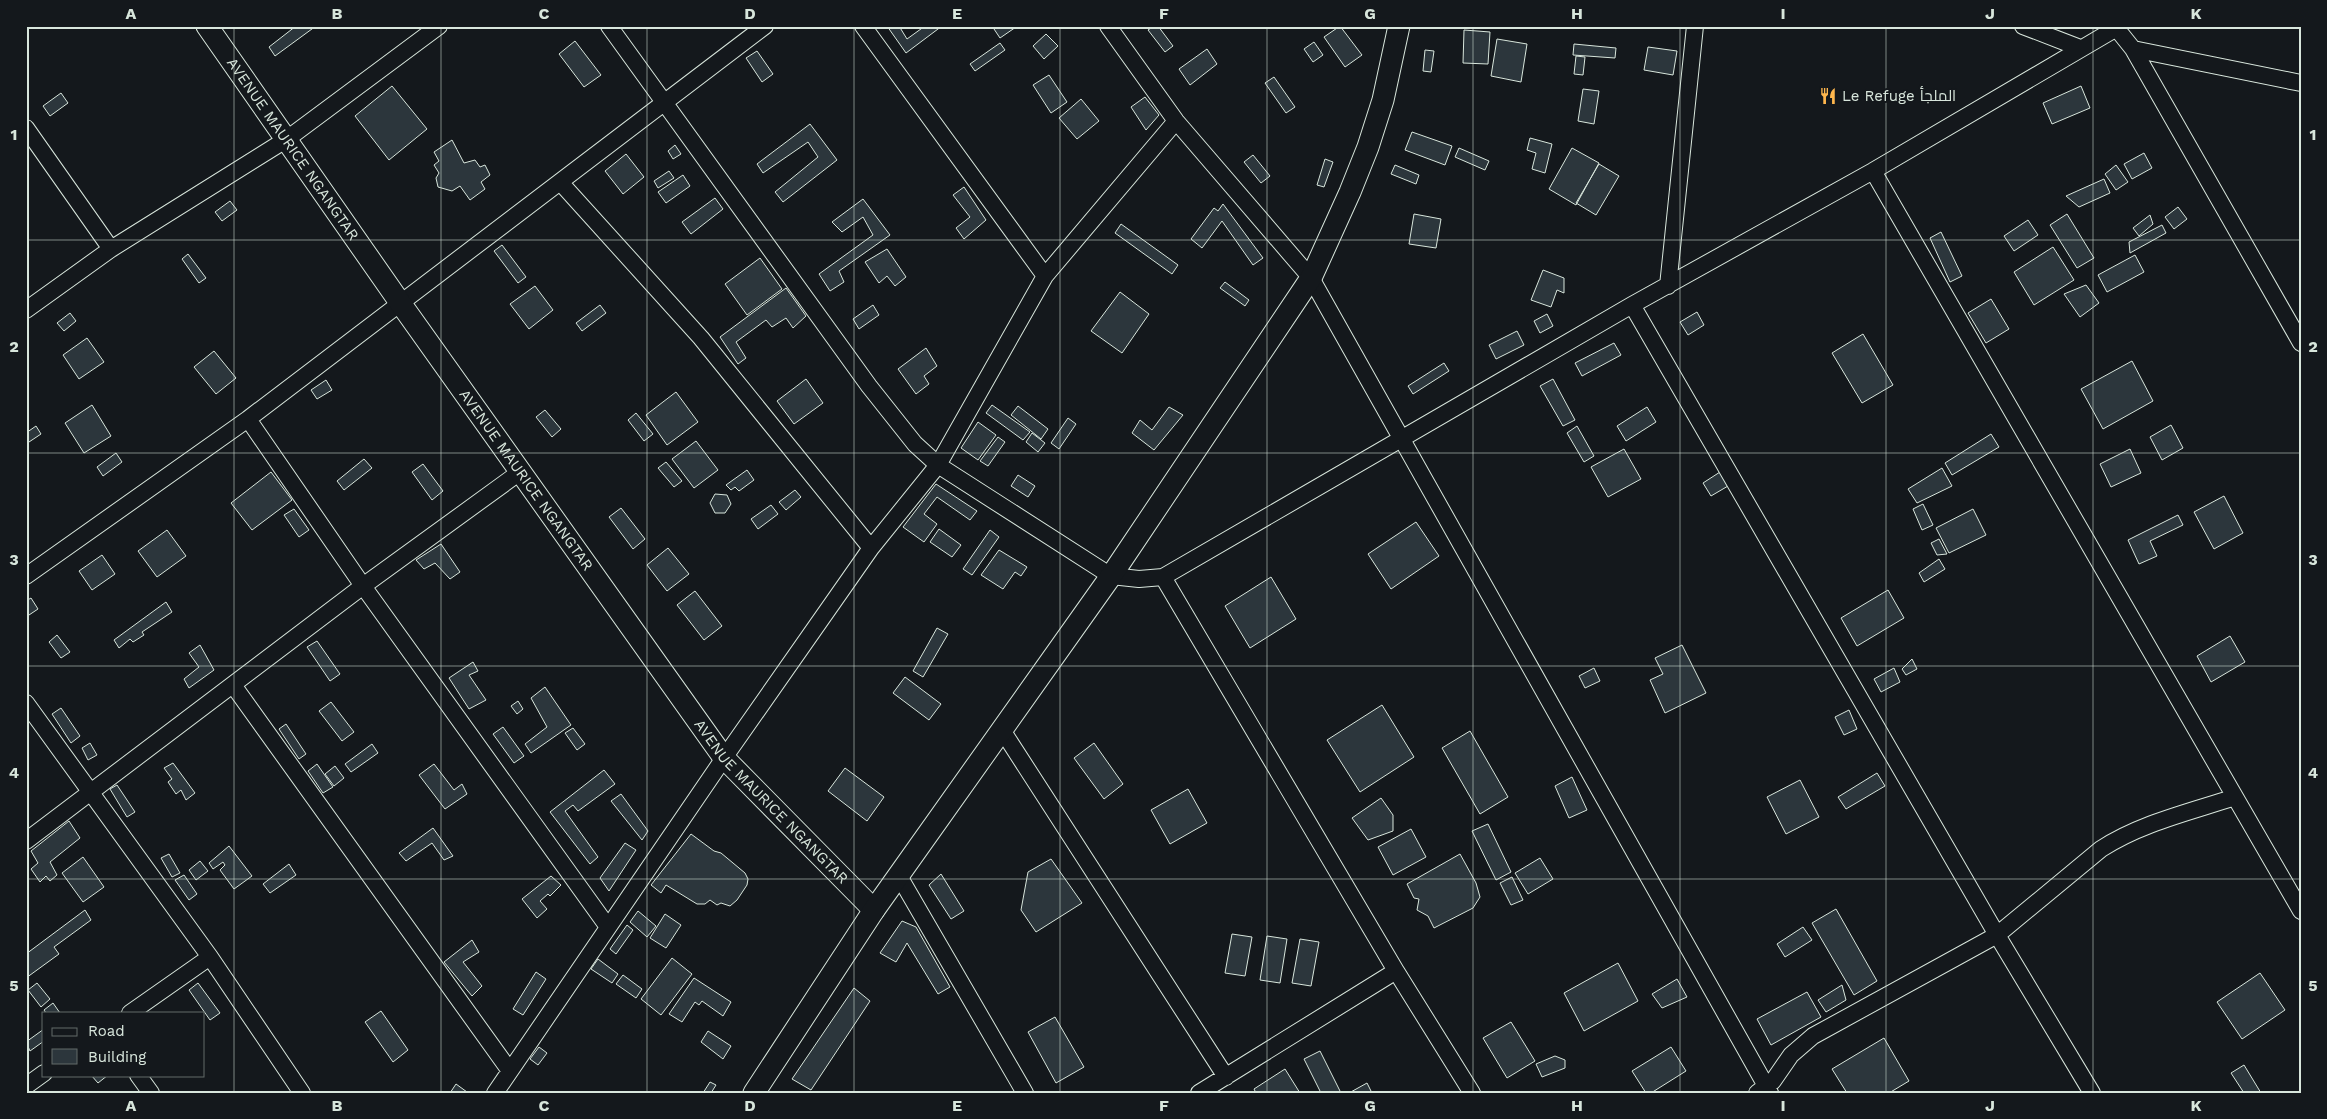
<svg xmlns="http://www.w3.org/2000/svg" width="2327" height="1119" viewBox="0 0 2327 1119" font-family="'Work Sans',Cairo,sans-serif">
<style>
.building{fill:#2c363c;stroke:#d8e6dc}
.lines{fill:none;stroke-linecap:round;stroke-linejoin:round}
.minor-casing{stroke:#d8e6dc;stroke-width:18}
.tertiary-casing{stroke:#d8e6dc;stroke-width:23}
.minor{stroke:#14181c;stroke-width:16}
.tertiary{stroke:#14181c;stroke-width:21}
.grid{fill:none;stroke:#d8e6dc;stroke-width:1;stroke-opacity:0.55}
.labels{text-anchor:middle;stroke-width:4;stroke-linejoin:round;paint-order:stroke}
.poi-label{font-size:15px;fill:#d8e6dc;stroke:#14181c;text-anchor:start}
.street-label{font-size:15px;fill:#d8e6dc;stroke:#14181c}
.neatline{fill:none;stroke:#d8e6dc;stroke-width:2}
.grid-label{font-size:16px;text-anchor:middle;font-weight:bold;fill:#d8e6dc}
</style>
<rect width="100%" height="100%" fill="#14181c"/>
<!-- building -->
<path class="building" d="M296 26H316L275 56 269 47Z
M887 26H899L907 39 925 26H942L906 53Z
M992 26H1016V27L1000 38Z
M1154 26H1158L1173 46 1165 52 1148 30Z
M1340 26 1362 55 1345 67 1324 37Z
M1464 30 1490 32 1488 64 1463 63Z
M1046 34 1058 46 1044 59 1033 46Z
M1497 39 1527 44 1521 82 1491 76Z
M575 41 601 75 584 87 559 54Z
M1314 42 1323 55 1313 62 1304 49Z
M1000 43 1005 50 975 71 970 64Z
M1574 44 1616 48 1615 58 1573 55Z
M1648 47 1677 51 1673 75 1644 70Z
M1207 49 1217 64 1190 85 1179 69Z
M1425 50 1434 51 1431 72 1423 71Z
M757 51 773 74 762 82 746 58Z
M1576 56 1585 57 1583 75 1574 74Z
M1049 75 1067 102 1051 113 1033 85Z
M1274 77 1295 107 1286 113 1265 83Z
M392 86 427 129 389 160 355 116Z
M2081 86 2090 108 2052 124 2043 103Z
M1583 89 1599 91 1594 124 1578 121Z
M61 93 68 103 50 116 43 106Z
M1145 97 1159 115 1146 130 1131 107Z
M1081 99 1099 121 1077 139 1059 118Z
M810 124 837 160 783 202 775 192 818 157 808 142 763 173 757 164Z
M1412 132 1452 146 1445 165 1405 150Z
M1530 138 1552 144 1545 173 1532 169 1536 153 1527 150Z
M452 140 464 163 475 160 480 167 485 165 490 175 481 182 485 189 470 200 460 186 452 191 438 187 436 178 439 173 434 165 439 161 434 152Z
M675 145 681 154 673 159 668 151Z
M1459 148 1489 161 1485 170 1455 157Z
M1572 148 1599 163 1576 205 1549 189Z
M2144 153 2152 168 2132 179 2124 164Z
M626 154 644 177 623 194 605 171Z
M1253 155 1270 176 1261 183 1244 162Z
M1325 159 1333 162 1324 187 1317 185Z
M1599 164 1619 176 1596 215 1576 203Z
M1395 165 1419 175 1416 184 1391 174Z
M2116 165 2128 182 2116 190 2105 174Z
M669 171 674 178 658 188 654 181Z
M683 175 690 186 666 203 658 192Z
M2104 179 2110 193 2079 207 2066 196Z
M964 187 986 220 964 239 956 228 970 217 953 195Z
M715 198 723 209 691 234 682 222Z
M863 199 890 235 839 271 844 282 830 291 819 274 873 235 863 217 842 232 832 222Z
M230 201 237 210 222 221 215 212Z
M1223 204 1263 258 1253 265 1222 221 1202 248 1191 239 1214 208 1218 211Z
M2178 207 2187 219 2174 229 2165 217Z
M1414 214 1441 219 1436 248 1409 244Z
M2067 214 2094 258 2077 268 2050 225Z
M2150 215 2153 224 2139 236 2133 228Z
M2028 220 2038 235 2014 251 2004 236Z
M1121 224 1178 265 1172 274 1115 233Z
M2162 225 2166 233 2130 253 2129 242Z
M1941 232 1962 276 1950 282 1930 238Z
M502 245 526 277 518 283 494 251Z
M2053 247 2074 280 2034 305 2014 272Z
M887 249 906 277 895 286 887 276 879 283 865 262Z
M188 254 206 278 199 283 182 259Z
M2135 255 2144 272 2107 292 2098 275Z
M760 258 782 289 747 315 725 284Z
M1543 270 1564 278V293L1557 290 1551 307 1531 300Z
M1225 282 1249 300 1245 306 1220 288Z
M2086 285 2099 303 2080 317 2064 294Z
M535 286 553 310 529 329 510 304Z
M786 288 806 316 793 328 786 318 772 327 766 320 736 342 746 358 738 364 720 337Z
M1120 292 1149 314 1122 353 1091 331Z
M1991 299 2009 329 1986 343 1968 313Z
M600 305 606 313 582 331 576 323Z
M873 305 879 315 859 329 853 319Z
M1697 312 1704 325 1688 335 1680 322Z
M70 313 76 321 64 331 57 323Z
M1547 314 1553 326 1540 333 1534 321Z
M1517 331 1524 345 1496 359 1489 345Z
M1863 334 1893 385 1862 403 1832 353Z
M87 338 104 362 79 379 63 355Z
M1614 343 1621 355 1582 376 1575 363Z
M926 348 937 366 924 376 929 384 916 394 898 369Z
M214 351 236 378 216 394 194 367Z
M2132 361 2153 401 2103 429 2081 389Z
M1444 363 1449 371 1413 394 1408 386Z
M806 379 823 403 794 424 777 401Z
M1553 379 1575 420 1563 426 1540 386Z
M326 380 332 390 317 399 311 390Z
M676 392 698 422 667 445 646 415Z
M92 405 111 436 84 453 65 423Z
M992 405 1030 432 1023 440 986 413Z
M1018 406 1048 429 1041 439 1011 415Z
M1169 407 1183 415 1154 450 1132 433 1140 420 1152 430Z
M1647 407 1656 422 1626 441 1617 426Z
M545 410 561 429 552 437 536 417Z
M636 413 653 434 644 441 628 420Z
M1068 418 1076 424 1059 449 1051 443Z
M978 422 996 435 978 460 961 448Z
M2171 425 2183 448 2162 460 2150 437Z
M36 426 41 434 26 444V433Z
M1577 426 1594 456 1584 462 1567 433Z
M1032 433 1045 443 1038 452 1026 442Z
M1991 434 1999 447 1952 475 1945 463Z
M998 437 1005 442 988 466 980 461Z
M696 441 718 470 694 488 672 459Z
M1624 449 1641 479 1608 497 1591 467Z
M2130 449 2141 473 2111 487 2100 464Z
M116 453 122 462 103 476 97 467Z
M364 459 372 468 344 490 337 481Z
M666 462 682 481 674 487 658 468Z
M423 464 443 491 432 500 412 472Z
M1942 468 1952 486 1917 503 1908 489Z
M747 470 754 480 739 491 735 487 731 490 726 485Z
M271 472 292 500 252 530 231 503Z
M1720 472 1728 486 1711 496 1703 483Z
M1018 475 1035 486 1028 497 1011 486Z
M936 484 977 511 970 520 937 497 924 514 937 524 924 542 903 527Z
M795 490 801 497 786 510 779 502Z
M715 494 727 495 731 504 725 513H715L710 503Z
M2224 496 2243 533 2214 549 2194 512Z
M1923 504 1933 525 1922 530 1913 509Z
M771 505 778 514 758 529 751 519Z
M621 508 645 539 633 549 609 517Z
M294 509 309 530 299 537 284 515Z
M1973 509 1986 535 1949 553 1936 528Z
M2178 515 2183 525 2150 541 2157 556 2139 564 2128 540Z
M1416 522 1439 556 1391 589 1368 554Z
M939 529 961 545 952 557 930 542Z
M167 530 186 556 157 577 138 551Z
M990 530 999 537 972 575 963 569Z
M1939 539 1947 554 1937 555 1931 543Z
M441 544 460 572 450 579 435 563 424 569 416 560Z
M668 548 689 574 667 591 647 565Z
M999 550 1027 567 1021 576 1015 572 1003 589 981 575Z
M102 555 115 574 92 590 79 571Z
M1939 559 1945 569 1924 582 1919 573Z
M1271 577 1296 619 1250 648 1225 606Z
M1888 590 1904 618 1857 646 1841 618Z
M695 591 722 626 704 640 677 605Z
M31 598 38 609 26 617V601Z
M166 602 172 612 142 632 144 635 133 642 130 639 119 648 114 640Z
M937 628 948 634 923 677 913 671Z
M57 635 70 652 61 658 49 642Z
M2230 636 2245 662 2211 682 2197 656Z
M317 641 340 674 330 681 307 647Z
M200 645 214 670 189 688 184 679 199 667 189 653Z
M1682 645 1706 693 1665 713 1650 680 1663 674 1655 658Z
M1912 659 1917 669 1906 675 1902 669Z
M473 662 478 671 469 675 486 700 469 709 449 678Z
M1594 668 1600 681 1585 688 1579 676Z
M1894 668 1900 682 1881 692 1874 679Z
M905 677 941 704 929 720 893 693Z
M545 687 571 725 531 753 525 744 547 727 531 698Z
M518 701 523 709 517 714 511 706Z
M331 702 354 732 342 741 319 711Z
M1382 705 1414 757 1360 792 1327 740Z
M61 708 80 736 71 743 52 714Z
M1849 710 1857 729 1844 735 1835 717Z
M286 724 306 754 299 759 279 729Z
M503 727 524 756 514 763 493 734Z
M573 728 585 744 577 750 565 733Z
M1470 731 1508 797 1480 814 1442 748Z
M90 743 97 755 88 760 82 748Z
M1094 743 1123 784 1104 799 1074 758Z
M372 744 378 753 351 772 345 764Z
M173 763 195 793 186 800 181 790 176 794 168 782 172 779 164 768Z
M317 764 333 787 323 793 308 771Z
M434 764 454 790 462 784 467 794 445 809 419 775Z
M335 766 344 778 334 786 325 774Z
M845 768 884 797 867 821 828 791Z
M604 770 615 784 578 811 573 805 565 811 598 857 590 864 550 812Z
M1877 773 1885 786 1846 809 1838 797Z
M1572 777 1587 810 1569 818 1555 786Z
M1800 780 1819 817 1786 834 1767 797Z
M117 785 135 812 127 817 110 789Z
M1188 789 1207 823 1170 844 1151 810Z
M621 794 648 831 642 840 611 801Z
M1381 798 1393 815V831L1368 840 1352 818Z
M69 821 80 838 50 862 57 875 50 881 46 876 40 882 31 869 38 863 31 851Z
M1488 824 1511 872 1496 880 1472 831Z
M433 828 453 856 444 860 432 843 406 861 399 853Z
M1411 829 1426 857 1393 875 1378 847Z
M691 834 714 851 721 853 745 873 748 879 747 885 737 900 730 906 721 903 717 905 710 900 705 904H697L666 885 661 893 651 885Z
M625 843 636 850 609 891 600 878Z
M229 846 252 876 234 889 220 870 225 865 223 862 213 869 209 863Z
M169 854 180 873 172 877 161 858Z
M1460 854 1476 883 1480 897 1473 908 1434 928 1428 916 1417 910 1419 899 1414 898 1407 884Z
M83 857 104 887 83 902 62 873Z
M1540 858 1553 879 1528 894 1515 873Z
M1051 859 1082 903 1036 932 1021 910 1028 872Z
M200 861 208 871 196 880 189 870Z
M289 864 296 875 270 893 263 884Z
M941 874 964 911 951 919 929 885Z
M184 875 197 894 189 900 175 880Z
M551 876 561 885 550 896 548 894 540 901 547 909 537 918 522 899Z
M1512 877 1523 900 1511 905 1500 883Z
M1836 909 1877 981 1854 995 1812 923Z
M85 910 91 920 54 947 59 954 26 978V954Z
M638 911 656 926 647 937 630 922Z
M665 914 681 925 666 948 650 938Z
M902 921 916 927 950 987 938 994 907 943 896 962 880 953Z
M627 925 633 930 616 954 610 949Z
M1803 927 1812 940 1785 957 1777 944Z
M1232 934 1252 937 1245 976 1225 973Z
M1267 936 1287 939 1280 983 1260 980Z
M1300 939 1319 942 1311 986 1292 983Z
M472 940 479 952 463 962 482 986 472 996 444 962Z
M672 958 692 974 661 1015 641 999Z
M598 959 618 974 612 983 591 969Z
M1618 963 1638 1001 1584 1031 1564 993Z
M536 972 546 979 523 1015 513 1009Z
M2260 973 2285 1010 2242 1039 2217 1002Z
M623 975 642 989 636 998 616 984Z
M694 978 731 1002 723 1016 702 1001 699 1005 695 1002 682 1022 669 1014Z
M1677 979 1687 997 1662 1008 1652 994Z
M37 983 50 999 41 1007 28 990Z
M198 983 220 1013 210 1020 189 990Z
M1842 985 1846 1000 1826 1012 1818 1000Z
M854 988 870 1001 811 1090 792 1079Z
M1807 992 1821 1017 1771 1045 1757 1019Z
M53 1003 60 1013H46L44 1010Z
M381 1011 408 1050 393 1062 365 1022Z
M1055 1017 1084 1067 1056 1083 1028 1032Z
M1511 1022 1535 1061 1507 1078 1483 1038Z
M44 1029V1041L30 1051 26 1042Z
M708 1031 731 1046 723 1059 701 1042Z
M1884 1038 1909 1081 1889 1093H1847L1832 1069Z
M539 1047 547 1053 538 1065 530 1059Z
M1671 1047 1686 1071 1651 1093H1646L1632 1071Z
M1320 1051 1341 1093H1321L1304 1059Z
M1555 1056 1565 1060V1068L1542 1077 1536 1064Z
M2244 1065 2261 1093H2244L2231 1073Z
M1285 1069 1300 1093H1256L1254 1089Z
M91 1075H108L98 1083Z
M710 1082 716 1085 711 1093H703Z
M1367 1083 1372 1093H1349Z
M456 1084 467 1092V1093H450Z"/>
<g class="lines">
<!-- minor casing -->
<g class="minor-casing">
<path id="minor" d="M609 26 869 386 915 444 938 465 1111 576 1139 579 1163 577 1632 305 1873 171 2120 26
M863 26 1045 276
M1108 26 1176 121 1311 278 1770 1093
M2023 26 2080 48
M2117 29 2133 49 2301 343
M2133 49 2301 83
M26 128 111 249
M1873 171 2301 911
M560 182 701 338 871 548
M1668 286 1695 26
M1632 305 1997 935 2092 1093
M26 310 111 249 287 139 439 26
M248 419 363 586 608 927
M26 576 248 419 765 26
M1163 577 1396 971 1472 1093
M233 685 510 1071
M26 703 210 957 302 1093
M1002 730 1226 1077
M26 841 363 586 520 472
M899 876 1025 1093
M130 1013 210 957
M138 1075 151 1093
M26 1086 44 1073
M495 1093 724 758 871 548 938 465 1045 276 1176 121
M1199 1093 1396 971
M1757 1093 1773 1081 1791 1055 1813 1036 1997 935 2101 849C2141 823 2190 812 2235 797"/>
</g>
<!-- tertiary casing -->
<g class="tertiary-casing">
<g id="tertiary">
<path id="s1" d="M207 26 401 304 724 758 874 910"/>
<path d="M754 1093 874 910 1111 576 1311 278 1350 192 1368 147 1383 100 1399 26"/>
</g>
</g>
<!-- minor -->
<use href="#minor" class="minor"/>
<!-- tertiary -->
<use href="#tertiary" class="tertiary"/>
</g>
<!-- grid -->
<path class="grid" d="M234 26V1093M441 26V1093M647 26V1093M854 26V1093M1060 26V1093M1267 26V1093M1473 26V1093M1680 26V1093M1886 26V1093M2093 26V1093M26 240H2301M26 453H2301M26 666H2301M26 879H2301"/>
<!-- icons -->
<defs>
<g id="restaurant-bare" transform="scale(1.35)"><path d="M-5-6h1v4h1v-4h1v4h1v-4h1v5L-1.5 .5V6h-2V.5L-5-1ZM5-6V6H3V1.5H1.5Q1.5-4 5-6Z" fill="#ffb74d" stroke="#14181c" stroke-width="2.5" paint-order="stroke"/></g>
</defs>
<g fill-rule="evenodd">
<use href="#restaurant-bare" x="1828" y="96"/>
</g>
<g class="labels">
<!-- poi labels -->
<g class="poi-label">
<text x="1842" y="101">Le Refuge الملجأ</text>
</g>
<!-- street labels -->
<g class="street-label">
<text dy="5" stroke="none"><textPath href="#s1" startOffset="150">AVENUE MAURICE NGANGTAR</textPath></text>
<text dy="5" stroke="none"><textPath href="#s1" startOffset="555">AVENUE MAURICE NGANGTAR</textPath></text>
<text dy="5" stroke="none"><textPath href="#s1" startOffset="960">AVENUE MAURICE NGANGTAR</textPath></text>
</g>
</g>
<!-- border -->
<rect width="2327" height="1119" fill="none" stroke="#14181c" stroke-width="55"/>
<!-- legend -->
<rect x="42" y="1012" width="162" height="65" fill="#14181c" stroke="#626a69"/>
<rect x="52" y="1028" width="25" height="8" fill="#14181c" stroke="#626a69"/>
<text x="88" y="1036" font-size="15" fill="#d8e6dc">Road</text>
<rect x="52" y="1049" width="25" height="15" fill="#2c363c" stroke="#626a69"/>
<text x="88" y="1062" font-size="15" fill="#d8e6dc">Building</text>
<rect x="28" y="28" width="2272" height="1064" class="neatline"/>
<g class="grid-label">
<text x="131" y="19">A</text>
<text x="337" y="19">B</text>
<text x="544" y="19">C</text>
<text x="750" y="19">D</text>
<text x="957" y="19">E</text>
<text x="1164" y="19">F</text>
<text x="1370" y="19">G</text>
<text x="1577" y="19">H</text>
<text x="1783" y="19">I</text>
<text x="1990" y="19">J</text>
<text x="2196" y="19">K</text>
<text x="14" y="140">1</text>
<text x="2313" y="140">1</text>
<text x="14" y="352">2</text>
<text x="2313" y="352">2</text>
<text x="14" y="565">3</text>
<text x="2313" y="565">3</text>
<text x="14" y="778">4</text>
<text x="2313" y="778">4</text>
<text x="14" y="991">5</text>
<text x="2313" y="991">5</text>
<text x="131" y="1111">A</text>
<text x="337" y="1111">B</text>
<text x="544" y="1111">C</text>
<text x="750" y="1111">D</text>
<text x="957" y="1111">E</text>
<text x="1164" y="1111">F</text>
<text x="1370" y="1111">G</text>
<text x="1577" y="1111">H</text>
<text x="1783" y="1111">I</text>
<text x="1990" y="1111">J</text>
<text x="2196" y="1111">K</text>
</g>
</svg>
